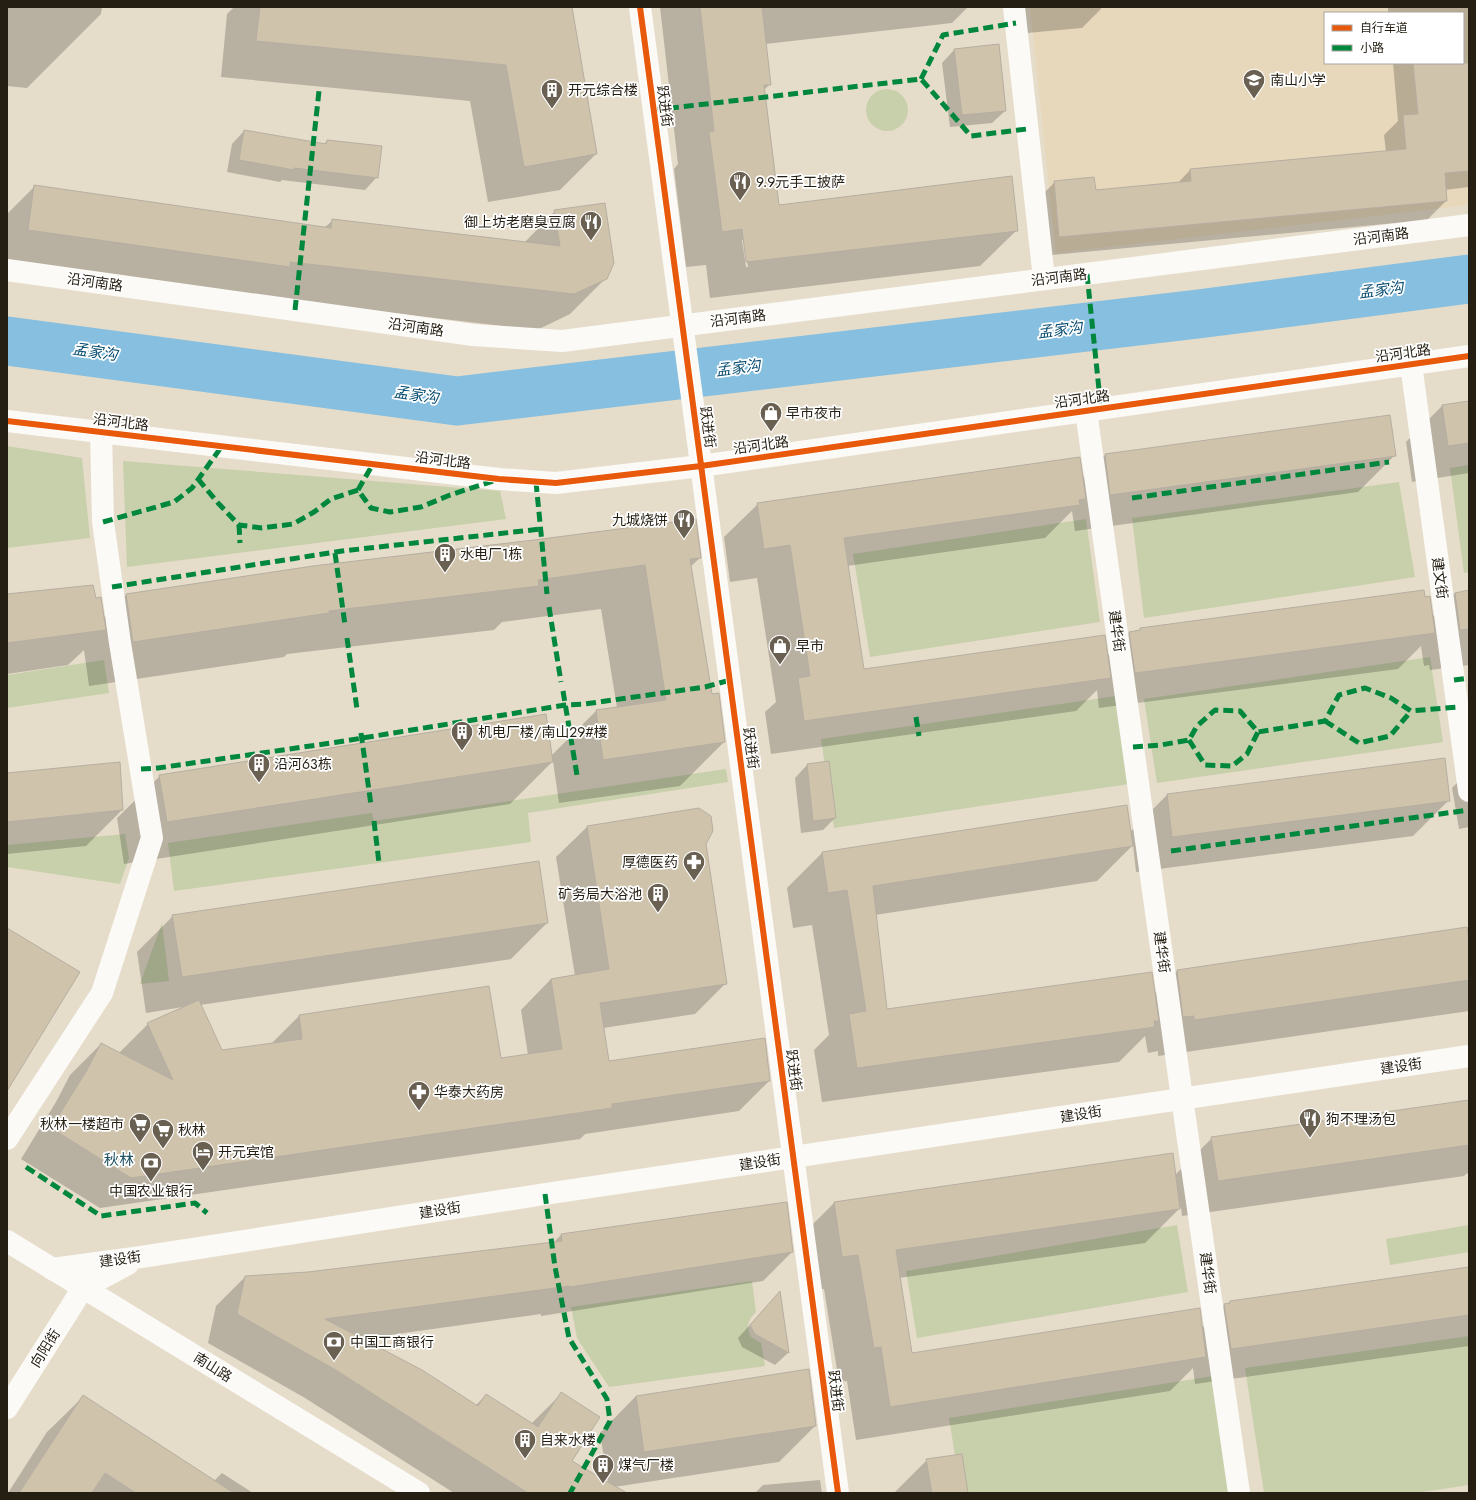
<svg xmlns="http://www.w3.org/2000/svg" width="1476" height="1500" viewBox="0 0 1476 1500" font-family="Jost,'Noto Sans SC',sans-serif">
<style>
.built{fill:#e8d8bb;fill-rule:evenodd}
.green{fill:#c8d0ab}
.shadow{fill:#0003;fill-rule:evenodd}
.lines{fill:none;stroke-linecap:round;stroke-linejoin:round}
.river{stroke:#86bfdf;stroke-width:49}
.building{fill:#cfc3ab;stroke:#b6aea1}
.street{stroke:#fbfaf7;stroke-width:22}
.secondary{stroke:#fbfaf7;stroke-width:22}
.quiet{stroke:#00873e;stroke-width:5;stroke-dasharray:10 5;stroke-linecap:butt}
.cycleway-casing{stroke:#fff;stroke-width:8}
.cycleway{stroke:#e8590c;stroke-width:6}
.labels{text-anchor:middle;stroke-width:3.5;stroke-linejoin:round;paint-order:stroke}
.poi-label{font-size:14px;fill:#251e12;stroke:#fff;text-anchor:start}
.street-label{font-size:14px;fill:#251e12;stroke:#fff}
.water-label{font-size:15px;font-style:italic;fill:#084d71;stroke:#fff}
.neighbourhood-label{font-size:15px;fill:#1f5263;stroke:#fff}
</style>
<rect width="100%" height="100%" fill="#e6dcca"/>
<!-- built -->
<path class="built" d="M1030 7H1469V205L1056 253ZM1325 13H1463V63H1325Z"/>
<!-- green -->
<path class="green" d="M866 110a21 21 0 1 1 42 0a21 21 0 1 1-42 0Z
M7 446 82 458 90 538 7 548Z
M123 461 500 491 506 519 127 567Z
M1469 465V572L1464 573 1450 468Z
M1399 482 1415 577 1144 618 1132 518Z
M1086 519 1100 622 870 657 853 554Z
M1430 657 1443 742 1157 783 1144 699Z
M104 660 109 693 7 708V675Z
M1116 696 1129 784 834 828 821 739Z
M726 769 728 782 528 813 531 842 174 891 168 843 372 813 374 821Z
M125 834 129 858 120 884 7 867V845Z
M162 923 169 981 140 984Z
M1177 1225 1188 1292 917 1338 906 1271Z
M1469 1225V1252L1390 1265 1386 1239Z
M752 1281 756 1312C748 1319 746 1327 751 1337L761 1343 765 1366 609 1387 577 1338 571 1307Z
M1469 1336V1485L1416 1493H1264L1245 1368Z
M1213 1376 1231 1493H961L949 1418Z"/>
<!-- shadow -->
<path class="shadow" d="M7 7H102L101 14 27 88 7 86Z
M234 7H571L596 154 560 190 488 202 470 101 221 77 227 14Z
M660 7H968L952 23 765 44 770 84 764 90 778 206 1017 230 980 266 710 298 706 265 686 267 674 169 678 164ZM742 240H744L748 267H746Z
M1024 7H1100L1101 9 1082 28 1027 33Z
M1388 7H1469V187L1445 190 1446 201 1427 220 1041 256 1036 201 1055 182 1095 191 1177 184 1190 170 1386 152 1384 135 1398 121 1393 63H1463V13H1388Z
M954 50 1005 111 992 123 950 127 942 63Z
M244 131 323 145 327 141 377 177 365 190 282 180 280 182 227 172 232 144Z
M35 186 324 228 332 221 524 243 555 211 606 278 570 314 537 330 7 268V214Z
M1469 402V473L1412 482 1406 442 1442 406Z
M1389 416 1394 456 1358 492 1075 531 1072 511 1045 538 847 566 863 670 1107 656 1130 633 1137 632 1140 629 1432 617 1455 593 1469 591V665L1430 670 1429 665 1424 666 1421 646 1398 669 1099 708 1097 690 1076 711 771 754 765 712 776 702 757 578 730 582 724 537 758 504 1082 478 1105 455Z
M700 558 690 567 711 695 724 742 680 786 559 803 553 761 510 804 124 864 117 818 160 776 551 756 596 711 617 708 601 609 502 622 494 630 287 654 284 657 89 686 84 650 68 665 7 674V595L95 599 103 618 126 595Z
M807 765 835 818 823 830 801 833 795 778Z
M1469 771V827L1459 829 1452 788Z
M7 774 122 810 86 846 7 854Z
M1167 795 1449 800 1413 836 1136 872 1133 845 1097 881 875 915 886 1010 1154 994 1177 971 1469 939V1011L1158 1056V1051L1148 1053 1145 1036 1119 1062 822 1102 814 1050 829 1035 812 925 793 928 787 888 822 853 1130 832Z
M699 809 726 983 695 1014 603 1028 608 1063 769 1081 739 1111 585 1134 580 1139 100 1208 21 1159 56 1102 70 1075 101 1044 119 1053 148 1024 183 1007 146 1013 137 952 173 916 547 923 511 959 200 1005 221 1052 271 1044 299 1016 500 1059 528 1055 521 1010 551 979 575 976 556 857 587 827Z
M1469 1101V1173L1466 1174 1464 1176 1182 1216 1181 1207 1145 1243 899 1278 911 1354 1201 1329 1225 1305 1230 1302 1469 1268V1346L1195 1384 1193 1368 1170 1391 856 1440 847 1381 839 1382 824 1289 808 1291 800 1237 834 1203 1175 1175 1212 1138Z
M561 1235 792 1252 763 1281 541 1316V1314L361 1339 476 1405 486 1395 531 1424 561 1394 571 1462 608 1483 600 1433 636 1396 815 1426 779 1462 614 1487 625 1493H454L305 1398 208 1343 216 1306 245 1277 308 1273 553 1243Z
M779 1293 788 1353 775 1365 742 1347 738 1338Z
M84 1396 214 1481 222 1473 253 1493H8L47 1432Z
M927 1460 967 1493H894Z
M820 1480 822 1493H755L763 1485Z"/>
<g class="lines">
<!-- river -->
<path class="river" d="M7 341 457 401 1198 314 1469 279"/>
</g>
<!-- building -->
<path class="building" d="M260 7H572L597 154 524 167 506 65 256 41Z
M700 7H762L771 85H764L779 205 1012 176 1018 231 746 262 742 229 722 232 709 132 714 131Z
M999 44 1006 111 962 115 954 49Z
M1413 63H1469V171L1445 173 1447 201 1059 237 1054 181 1094 177 1096 190 1191 181 1190 169 1406 149 1403 115 1418 114Z
M244 130 326 144 327 140 382 146 378 178 294 168V170L239 160Z
M34 185 331 228 332 219 560 246 554 210 605 203 614 263 607 279 574 294 290 262V267L28 230Z
M1469 401V443L1448 446 1442 405Z
M1390 415 1396 456 1110 495 1105 454Z
M1080 457 1086 499 1079 500 1080 505 844 538 864 669 1105 635 1111 678 804 721 798 678 810 676 790 545 764 549 757 503Z
M696 519 701 558 690 559 712 694 719 693 725 742 603 760 596 710 666 700 645 565 538 580 539 586 329 611V613L133 642 126 594 313 566 534 540Z
M93 585 96 598 101 597 106 630 7 643V594Z
M1424 590 1425 597 1430 596 1435 633 1135 673 1129 632 1140 630V628Z
M1469 590V629L1460 630 1455 593Z
M546 714 553 762 167 822 159 775Z
M1445 758 1450 801 1172 837 1167 794Z
M829 761 836 818 813 821 807 764Z
M120 762 123 810 7 822V773Z
M1127 805 1133 846 873 886 887 1009 1152 972 1159 1021H1154L1155 1027 857 1068 849 1014 866 1011 847 890 828 893 822 852Z
M699 808 711 816 713 831 706 844 727 984 600 1003 609 1061 765 1038 770 1081 612 1104V1108L131 1178 51 1128 87 1070 101 1043 173 1080 147 1023 199 1000 222 1050 302 1039 299 1015 489 986 501 1058 562 1049 551 979 609 969 587 826Z
M539 861 548 923 182 977 172 915Z
M1467 927 1469 941V980L1194 1020V1016L1183 1017 1177 970Z
M7 928 80 972 7 1091Z
M1469 1100V1145L1218 1181 1211 1137Z
M1173 1153 1180 1209 896 1250 912 1353 1200 1308 1206 1357 890 1407 881 1347 874 1348 858 1255 842 1257 834 1202Z
M787 1202 793 1252 570 1287V1286L325 1319 422 1370 478 1406 486 1394 538 1427 561 1392 600 1417 572 1461 627 1493H528L334 1369 237 1314 245 1276 308 1272 562 1241 561 1234Z
M1469 1267V1315L1231 1349 1224 1304 1230 1303V1301Z
M780 1291 789 1353 755 1334 750 1325Z
M809 1369 816 1426 644 1452 636 1396Z
M83 1395 234 1493H136L105 1473 92 1493H19Z
M962 1454 968 1493H932L926 1459Z"/>
<g class="lines">
<!-- street -->
<path class="street" d="M1014 7 1044 279
M7 270 473 335 562 341 1469 225
M1411 364 1469 791
M1086 411 1182 1098 1239 1493
M7 421 499 479 556 483 701 466 1469 356
M7 1139 102 993 152 838 120 643 103 522 101 431
M52 1269 141 1257 545 1194 1469 1056
M83 1288 128 1264"/>
<!-- secondary -->
<path class="secondary" d="M640 7 838 1493
M7 1241 419 1493
M7 1408 83 1288"/>
<!-- quiet -->
<path class="quiet" d="M921 79 943 35 1016 23
M654 110 921 79 971 136 1027 129
M1087 274 1101 409
M295 310 319 91
M198 479 218 503 239 525 262 528 293 524 314 512 331 499 358 490 371 508 390 512 421 507 450 495 493 481
M536 482 547 594
M358 490 373 464
M1132 498 1389 462
M103 522 174 502 192 488 222 446
M239 525 240 543
M335 553 345 625
M112 587 342 551 541 529
M549 607 561 682
M347 638 357 709
M1454 680 1469 678
M563 691 577 775
M916 717 919 736
M1325 721 1359 743 1390 736 1411 711
M361 733 371 805
M1189 740 1205 765 1232 766 1247 754 1258 732
M1133 747 1161 745 1189 740 1197 726 1215 710 1240 711 1258 732 1325 721 1339 695 1365 688 1391 698 1411 711 1458 707
M141 769 158 768 338 742 565 705 585 704 705 687 730 680
M374 821 379 863
M1171 851 1469 810
M26 1167 101 1216 195 1203 207 1213
M545 1194 555 1267 569 1338 607 1399 610 1421 570 1493"/>
<!-- cycleway casing -->
<g class="cycleway-casing">
<path id="cycleway" d="M640 7 838 1493
M7 421 499 479 556 483 701 466 1469 356"/>
</g>
<!-- cycleway -->
<use href="#cycleway" class="cycleway"/>
</g>
<!-- icons -->
<defs>
<g id="school-pin" transform="scale(1.15)"><path d="M0 17L-7.5 6A9.5 9.5 0 1 1 7.5 6Z" fill="#696052" stroke="#fff"/><path d="M0-5L7-2L0 1L-7-2ZM-4 1L0 2.5L4 1V4Q0 6-4 4Z" fill="#fff"/></g>
<g id="building-pin" transform="scale(1.15)"><path d="M0 17L-7.5 6A9.5 9.5 0 1 1 7.5 6Z" fill="#696052" stroke="#fff"/><path d="M-4-6H4V6H1V3H-1V6H-4ZM-2.5-4.3h1.7v1.8h-1.7ZM.8-4.3h1.7v1.8H.8ZM-2.5-1h1.7V.8h-1.7ZM.8-1h1.7V.8H.8Z" fill="#fff"/></g>
<g id="restaurant-pin" transform="scale(1.15)"><path d="M0 17L-7.5 6A9.5 9.5 0 1 1 7.5 6Z" fill="#696052" stroke="#fff"/><path d="M-5-6h1v4h1v-4h1v4h1v-4h1v5L-1.5 .5V6h-2V.5L-5-1ZM5-6V6H3V1.5H1.5Q1.5-4 5-6Z" fill="#fff"/></g>
<g id="shop-pin" transform="scale(1.15)"><path d="M0 17L-7.5 6A9.5 9.5 0 1 1 7.5 6Z" fill="#696052" stroke="#fff"/><path d="M-5-2.5h2.3a2.7 3.5 0 0 1 5.4 0H5L5.5 6h-11ZM-1.5-2.5h3a1.5 2.3 0 0 0-3 0Z" fill="#fff"/></g>
<g id="pharmacy-pin" transform="scale(1.15)"><path d="M0 17L-7.5 6A9.5 9.5 0 1 1 7.5 6Z" fill="#696052" stroke="#fff"/><path d="M-2-6h4v4h4v4h-4v4h-4v-4h-4v-4h4Z" fill="#fff"/></g>
<g id="supermarket-pin" transform="scale(1.15)"><path d="M0 17L-7.5 6A9.5 9.5 0 1 1 7.5 6Z" fill="#696052" stroke="#fff"/><path d="M-6-5.5h2.5l.6 2H6L4.5 2H-2.5L-4.4-4H-6ZM-1.5 3.2a1.3 1.3 0 1 0 .1 0ZM3 3.2a1.3 1.3 0 1 0 .1 0Z" fill="#fff"/></g>
<g id="hotel-pin" transform="scale(1.15)"><path d="M0 17L-7.5 6A9.5 9.5 0 1 1 7.5 6Z" fill="#696052" stroke="#fff"/><path d="M-6-4.5h1.5V1H6V5H4.5V3h-9V5H-6ZM-4 0a1.8 1.8 0 1 1 3.6 0ZM.5 0V-2.5h3Q6-2.5 6 0Z" fill="#fff"/></g>
<g id="bank-pin" transform="scale(1.15)"><path d="M0 17L-7.5 6A9.5 9.5 0 1 1 7.5 6Z" fill="#696052" stroke="#fff"/><path d="M-6-4H6V4H-6ZM0-2.3a2.3 2.3 0 1 0 0 4.6a2.3 2.3 0 1 0 0-4.6Z" fill="#fff"/></g>
</defs>
<g fill-rule="evenodd">
<use href="#school-pin" x="1254" y="80"/>
<use href="#building-pin" x="552" y="90"/>
<use href="#restaurant-pin" x="740" y="182"/>
<use href="#restaurant-pin" x="591" y="222"/>
<use href="#shop-pin" x="771" y="413"/>
<use href="#restaurant-pin" x="684" y="520"/>
<use href="#building-pin" x="445" y="554"/>
<use href="#shop-pin" x="780" y="646"/>
<use href="#building-pin" x="462" y="732"/>
<use href="#building-pin" x="259" y="764"/>
<use href="#pharmacy-pin" x="694" y="862"/>
<use href="#building-pin" x="658" y="894"/>
<use href="#pharmacy-pin" x="419" y="1092"/>
<use href="#restaurant-pin" x="1310" y="1119"/>
<use href="#supermarket-pin" x="140" y="1124"/>
<use href="#supermarket-pin" x="163" y="1130"/>
<use href="#hotel-pin" x="203" y="1152"/>
<use href="#bank-pin" x="151" y="1163"/>
<use href="#bank-pin" x="334" y="1342"/>
<use href="#building-pin" x="525" y="1440"/>
<use href="#building-pin" x="603" y="1465"/>
</g>
<g class="labels">
<!-- poi labels -->
<g class="poi-label">
<text x="1270" y="85">南山小学</text>
<text x="568" y="95">开元综合楼</text>
<text x="756" y="187">9.9元手工披萨</text>
<text x="576" y="227" text-anchor="end">御上坊老磨臭豆腐</text>
<text x="786" y="418">早市夜市</text>
<text x="668" y="525" text-anchor="end">九城烧饼</text>
<text x="460" y="559">水电厂1栋</text>
<text x="796" y="651">早市</text>
<text x="478" y="737">机电厂楼/南山29#楼</text>
<text x="274" y="769">沿河63栋</text>
<text x="678" y="867" text-anchor="end">厚德医药</text>
<text x="642" y="899" text-anchor="end">矿务局大浴池</text>
<text x="434" y="1097">华泰大药房</text>
<text x="1326" y="1124">狗不理汤包</text>
<text x="124" y="1129" text-anchor="end">秋林一楼超市</text>
<text x="178" y="1135">秋林</text>
<text x="218" y="1157">开元宾馆</text>
<text x="151" y="1196" text-anchor="middle">中国农业银行</text>
<text x="350" y="1347">中国工商银行</text>
<text x="540" y="1445">自来水楼</text>
<text x="618" y="1470">煤气厂楼</text>
</g>
<!-- street labels -->
<g class="street-label">
<text transform="translate(665 106) rotate(82)" y="5">跃进街</text>
<text transform="translate(1381 236) rotate(-7)" y="5">沿河南路</text>
<text transform="translate(1059 277) rotate(-7)" y="5">沿河南路</text>
<text transform="translate(95 282) rotate(8)" y="5">沿河南路</text>
<text transform="translate(738 318) rotate(-7)" y="5">沿河南路</text>
<text transform="translate(416 327) rotate(8)" y="5">沿河南路</text>
<text transform="translate(1403 353) rotate(-8)" y="5">沿河北路</text>
<text transform="translate(1082 399) rotate(-8)" y="5">沿河北路</text>
<text transform="translate(121 422) rotate(7)" y="5">沿河北路</text>
<text transform="translate(708 427) rotate(82)" y="5">跃进街</text>
<text transform="translate(761 445) rotate(-8)" y="5">沿河北路</text>
<text transform="translate(443 460) rotate(7)" y="5">沿河北路</text>
<text transform="translate(1440 578) rotate(82)" y="5">建文街</text>
<text transform="translate(1117 631) rotate(82)" y="5">建华街</text>
<text transform="translate(751 748) rotate(82)" y="5">跃进街</text>
<text transform="translate(1162 952) rotate(82)" y="5">建华街</text>
<text transform="translate(1401 1066) rotate(-8)" y="5">建设街</text>
<text transform="translate(794 1070) rotate(82)" y="5">跃进街</text>
<text transform="translate(1081 1114) rotate(-9)" y="5">建设街</text>
<text transform="translate(760 1162) rotate(-9)" y="5">建设街</text>
<text transform="translate(440 1210) rotate(-9)" y="5">建设街</text>
<text transform="translate(120 1259) rotate(-8)" y="5">建设街</text>
<text transform="translate(1208 1273) rotate(82)" y="5">建华街</text>
<text transform="translate(45 1348) rotate(-58)" y="5">向阳街</text>
<text transform="translate(213 1367) rotate(32)" y="5">南山路</text>
<text transform="translate(836 1391) rotate(83)" y="5">跃进街</text>
</g>
<!-- water labels -->
<g class="water-label">
<text transform="translate(1381 290) rotate(-7)" y="5">孟家沟</text>
<text transform="translate(1060 330) rotate(-7)" y="5">孟家沟</text>
<text transform="translate(95 352) rotate(8)" y="5">孟家沟</text>
<text transform="translate(738 368) rotate(-7)" y="5">孟家沟</text>
<text transform="translate(416 395) rotate(8)" y="5">孟家沟</text>
</g>
<!-- neighbourhood labels -->
<g class="neighbourhood-label">
<text x="119" y="1165">秋林</text>
</g>
</g>
<!-- border -->
<rect width="1476" height="1500" fill="none" stroke="#251e12" stroke-width="16"/>
<!-- legend -->
<rect x="1324" y="12" width="140" height="52" fill="#ffffff" stroke="#a8a5a0"/>
<rect x="1332" y="25" width="20" height="6" fill="#e8590c" stroke="#a8a5a0"/>
<text x="1360" y="32" font-size="12" fill="#251e12">自行车道</text>
<rect x="1332" y="45" width="20" height="6" fill="#00873e" stroke="#a8a5a0"/>
<text x="1360" y="52" font-size="12" fill="#251e12">小路</text>
</svg>
